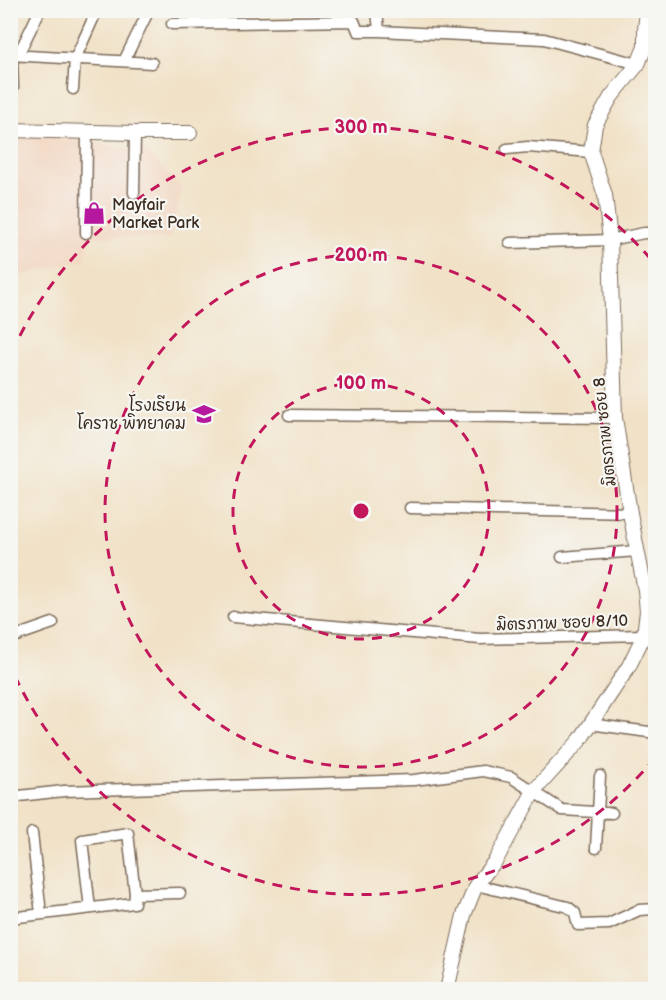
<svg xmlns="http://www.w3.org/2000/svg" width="666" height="1000" viewBox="0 0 666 1000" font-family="'Balsamiq Sans','Playpen Sans Thai',sans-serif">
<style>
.built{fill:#f2d4be}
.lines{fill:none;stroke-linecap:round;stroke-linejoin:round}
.minor-casing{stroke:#7b6a59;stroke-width:13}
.tertiary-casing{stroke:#7b6a59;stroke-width:16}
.minor{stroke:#fff;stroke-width:10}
.tertiary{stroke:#fff;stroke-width:14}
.ring{fill:none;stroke:#c2185b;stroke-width:3;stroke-dasharray:10 8}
.labels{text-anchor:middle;stroke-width:4.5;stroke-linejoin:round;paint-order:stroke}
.poi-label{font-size:16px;fill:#3b2a1e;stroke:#f6f6f2;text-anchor:start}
.street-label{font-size:16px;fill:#3b2a1e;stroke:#f6f6f2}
.centre{fill:#c2185b;stroke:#f6f6f2;stroke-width:3}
.ring-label{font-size:18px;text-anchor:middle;font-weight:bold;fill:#c2185b;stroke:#f6f6f2;stroke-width:4.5;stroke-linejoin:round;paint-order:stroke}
</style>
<rect width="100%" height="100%" fill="#f6f6f2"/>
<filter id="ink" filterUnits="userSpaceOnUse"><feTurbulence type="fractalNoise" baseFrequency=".0167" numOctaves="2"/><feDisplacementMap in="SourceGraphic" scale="12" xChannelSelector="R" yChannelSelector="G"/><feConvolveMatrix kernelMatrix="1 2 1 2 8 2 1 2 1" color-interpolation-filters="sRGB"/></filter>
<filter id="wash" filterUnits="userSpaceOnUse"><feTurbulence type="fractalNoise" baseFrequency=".008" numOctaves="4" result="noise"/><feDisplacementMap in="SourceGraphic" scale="24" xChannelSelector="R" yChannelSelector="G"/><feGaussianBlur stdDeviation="1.35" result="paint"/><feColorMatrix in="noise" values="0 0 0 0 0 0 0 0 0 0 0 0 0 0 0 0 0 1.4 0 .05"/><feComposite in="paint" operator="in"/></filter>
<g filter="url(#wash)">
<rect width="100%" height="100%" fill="#f1e2c7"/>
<!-- built -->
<path class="built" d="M10 130 146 151 182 189 170 239 90 236 85 260 11 277Z"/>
</g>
<g filter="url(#ink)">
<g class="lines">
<!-- minor casing -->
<g class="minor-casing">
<path id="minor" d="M377 10 379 31
M172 24 354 21 358 31H379L544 39 638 64
M10 55 152 63
M12 55 13 88
M18 55 40 10
M124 61 149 10
M73 89 75 59 97 10
M507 149 528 147 591 152
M134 193 135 133
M86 233 87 132
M510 243 610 240 644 233H656
M289 415 615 418
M410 508 630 513
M562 557 637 551
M233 617 480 639 644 635
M10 638 53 623
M590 724 656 733
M10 797 64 791 414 780 483 771 511 777 562 810 612 813
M32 833 41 914
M596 848 600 776
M476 885 568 907 575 913 578 925 609 924 639 910 656 909
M90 908 82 840 128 833 135 894
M10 918 134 903 135 894 180 893"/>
</g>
<!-- tertiary casing -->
<g class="tertiary-casing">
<path id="tertiary" d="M10 130 135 133H190
M447 990 464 915 476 885 496 860 534 791 580 740 629 666 644 635 647 611 645 590 630 513 615 418 610 240 605 195 591 152 595 125 611 97 638 64 645 47V30L647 10"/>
</g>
<!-- minor -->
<use href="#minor" class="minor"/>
<!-- tertiary -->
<use href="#tertiary" class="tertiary"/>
</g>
</g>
<!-- distance rings -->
<g class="ring">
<circle cx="361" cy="511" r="128"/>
<circle cx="361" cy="511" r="256"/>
<path d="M655 758A384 384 0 0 1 12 670M12 352A384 384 0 0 1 655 264"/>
</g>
<!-- icons -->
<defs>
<g id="shop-bare" transform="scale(1.8)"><path d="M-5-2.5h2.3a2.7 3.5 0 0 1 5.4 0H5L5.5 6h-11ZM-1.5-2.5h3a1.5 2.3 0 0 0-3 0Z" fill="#b5179e" stroke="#f6f6f2" stroke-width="2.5" paint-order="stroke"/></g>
<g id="school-bare" transform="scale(1.8)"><path d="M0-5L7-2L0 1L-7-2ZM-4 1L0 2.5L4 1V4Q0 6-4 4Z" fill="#b5179e" stroke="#f6f6f2" stroke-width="2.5" paint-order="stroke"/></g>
</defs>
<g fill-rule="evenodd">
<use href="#shop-bare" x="94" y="213"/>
<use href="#school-bare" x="204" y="414"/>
</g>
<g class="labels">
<!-- poi labels -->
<g class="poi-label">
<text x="112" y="210">Mayfair<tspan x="112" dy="18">Market Park</tspan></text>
<text x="186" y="411" text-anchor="end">โรงเรียน<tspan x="186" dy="18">โคราช พิทยาคม</tspan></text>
</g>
<!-- street labels -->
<g class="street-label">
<text transform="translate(604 432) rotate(-96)" y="6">มิตรภาพ ซอย 8</text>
<text transform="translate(562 622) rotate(-2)" y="6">มิตรภาพ ซอย 8/10</text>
</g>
</g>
<circle cx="361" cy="511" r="9" class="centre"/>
<g class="ring-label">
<text x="361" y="133">300 m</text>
<text x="361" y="261">200 m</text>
<text x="361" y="389">100 m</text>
</g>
<!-- margin -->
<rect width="666" height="1000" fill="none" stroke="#f6f6f2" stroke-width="36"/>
</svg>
